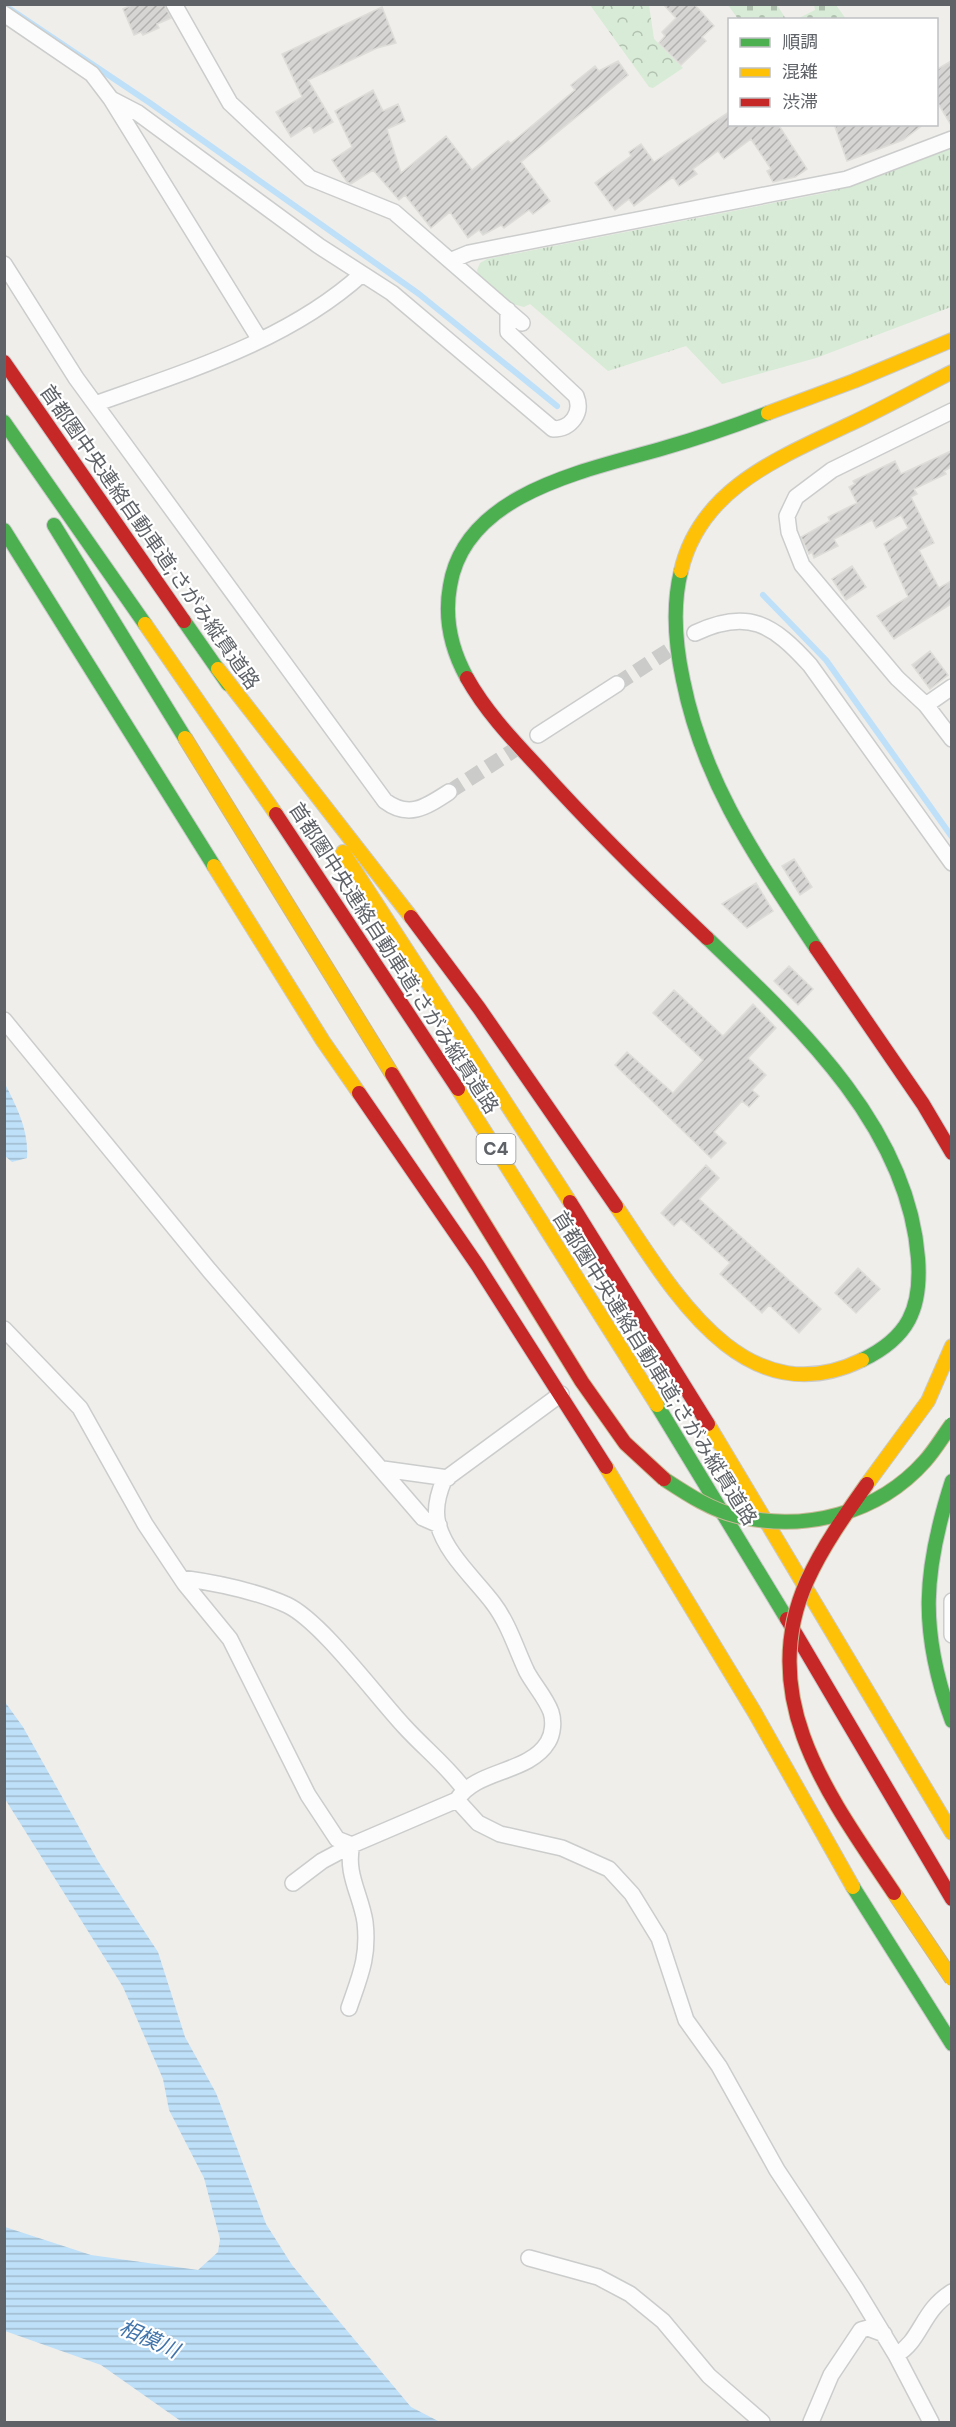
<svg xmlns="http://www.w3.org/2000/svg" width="956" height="2427" viewBox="0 0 956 2427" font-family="Inter,'Noto Sans JP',sans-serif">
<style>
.grass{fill:url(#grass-tufts)}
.cemetery{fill:url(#cemetery-stones)}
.park{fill:url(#park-crowns)}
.water{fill:url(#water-rules)}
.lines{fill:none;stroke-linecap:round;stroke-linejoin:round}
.stream{stroke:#bfe0f9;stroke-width:6}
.building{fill:url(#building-hatch);stroke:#deddd9;stroke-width:1.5}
.street-tunnel{stroke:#cbcbca;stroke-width:15;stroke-dasharray:15 8;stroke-linecap:butt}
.street-casing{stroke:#cbcccc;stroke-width:18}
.fast-casing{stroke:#cacacb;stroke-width:16}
.slow-casing{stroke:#cacacb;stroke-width:16}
.jam-casing{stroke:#cacacb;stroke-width:16}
.street{stroke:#fdfcfc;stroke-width:15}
.fast{stroke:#4caf50;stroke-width:14}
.slow{stroke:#ffc107;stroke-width:14}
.jam{stroke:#c62828;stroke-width:14}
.fast-bridge-casing{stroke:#c8b996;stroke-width:16;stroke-linecap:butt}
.slow-bridge-casing{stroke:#c8b996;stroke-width:16;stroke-linecap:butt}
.jam-bridge-casing{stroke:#c8b996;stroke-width:16;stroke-linecap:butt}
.fast-bridge{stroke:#4caf50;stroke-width:14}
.slow-bridge{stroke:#ffc107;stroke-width:14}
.jam-bridge{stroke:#c62828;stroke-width:14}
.labels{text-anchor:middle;stroke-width:4.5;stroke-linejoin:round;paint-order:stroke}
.shield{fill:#fff;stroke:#8f9295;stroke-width:1.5}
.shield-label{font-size:18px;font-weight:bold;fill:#5f6368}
.street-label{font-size:20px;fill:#5f6368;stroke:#fff}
.water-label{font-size:21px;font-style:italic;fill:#4174aa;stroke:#fff}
</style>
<defs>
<pattern id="grass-tufts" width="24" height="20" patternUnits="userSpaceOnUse" patternTransform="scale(1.5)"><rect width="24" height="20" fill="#d8ebd6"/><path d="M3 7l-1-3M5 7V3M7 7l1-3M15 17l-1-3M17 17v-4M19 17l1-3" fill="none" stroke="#b2c2b1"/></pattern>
<pattern id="cemetery-stones" width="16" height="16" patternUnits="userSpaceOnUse" patternTransform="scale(1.5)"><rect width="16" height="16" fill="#d8ebd6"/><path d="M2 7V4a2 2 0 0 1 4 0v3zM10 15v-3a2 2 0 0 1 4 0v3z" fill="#b2c2b1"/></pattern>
<pattern id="park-crowns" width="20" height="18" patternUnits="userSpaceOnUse" patternTransform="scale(1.5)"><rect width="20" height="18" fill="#d8ebd6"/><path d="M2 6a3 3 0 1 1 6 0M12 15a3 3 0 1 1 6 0" fill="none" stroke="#b2c2b1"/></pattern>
<pattern id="water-rules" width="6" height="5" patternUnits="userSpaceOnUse" patternTransform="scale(1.5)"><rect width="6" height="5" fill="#bfe0f9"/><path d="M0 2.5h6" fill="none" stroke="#9eb9cd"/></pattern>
<pattern id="building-hatch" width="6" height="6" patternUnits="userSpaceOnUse" patternTransform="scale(1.5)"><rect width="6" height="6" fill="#d6d5d3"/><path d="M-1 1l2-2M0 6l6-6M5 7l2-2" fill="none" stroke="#b1b0af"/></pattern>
</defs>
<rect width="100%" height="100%" fill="#efeeea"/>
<!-- grass -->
<path class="grass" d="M951 147V307L816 358 722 384 686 346 608 371 530 304 524 307 509 303 478 275 477 270 480 263 487 259 830 192Z"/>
<!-- cemetery -->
<path class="cemetery" d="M814 4 836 5 846 19H797L815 10Z
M728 5H777L786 19H738Z"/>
<!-- park -->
<path class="park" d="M590 5H649L654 39 683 68 653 88 649 87Z"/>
<!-- water -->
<path class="water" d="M5 1084C17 1107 29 1131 27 1158L12 1162 5 1156Z
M5 1702 23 1727 98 1861 158 1952 185 2037 216 2093 266 2224 292 2265 411 2407 440 2422H182L101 2365 5 2331V2227L91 2255 198 2270 218 2252 220 2239 204 2178 169 2110 163 2079 123 1987 5 1799Z"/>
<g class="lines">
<!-- stream -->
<path class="stream" d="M4 5 150 103 419 294 557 406
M763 595 826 660 952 837"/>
</g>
<!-- building -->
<path class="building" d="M134 4H164L171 18 157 24 159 28 143 35 141 32 134 35 123 9Z
M663 4H694L714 26 702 37 706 41 681 65 659 43 665 36 662 32 676 18Z
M382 7 396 43 377 48 308 80 333 122 314 133 310 125 291 137 276 112 302 97 282 54Z
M618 61 628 75 521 162 550 201 533 214 529 210 504 228 501 225 483 235 479 230 468 238 450 212 431 228 405 195 399 200 373 170 351 184 347 182 332 160 352 147 335 111 373 90 383 111 398 104 405 121 387 129 401 173 446 136 472 170 508 141 511 143 575 90 571 85 595 66 599 71Z
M951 61V125L936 100V70Z
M729 112V124H778L807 169 795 177 773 182 767 171 771 169 751 139 724 159 718 151 693 169 697 174 679 186 673 177 634 206 629 199 615 210 595 183 631 156 629 152 641 144 654 162Z
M834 124H924L903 140 847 161Z
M951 451V467L944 471 946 474 914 489 917 494 911 497 934 543 919 550 939 588 951 581V604L894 639 877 616 908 597 884 544 908 528 901 515 876 528 872 520 834 539 838 546 814 558 812 552 809 554 801 537 830 521 828 517 857 503 849 487 855 484 853 481 895 461 901 474Z
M852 566 866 587 846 600 832 579Z
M930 651 948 675 930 689 912 665Z
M794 859 812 887 800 895 782 866Z
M756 883 773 911 747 928 722 904Z
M789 966 813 989 798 1005 774 981Z
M674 990 723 1036 753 1004 776 1028 748 1058 766 1075 752 1090 759 1096 749 1107 742 1101 714 1132 726 1143 711 1158 615 1065 627 1052 673 1093 703 1060 653 1013Z
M706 1165 719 1178 699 1199 821 1309 799 1333 769 1305 762 1313 720 1274 730 1263 681 1219 674 1226 661 1213Z
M858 1268 880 1289 856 1313 835 1293Z"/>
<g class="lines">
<!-- street-tunnel -->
<path class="street-tunnel" d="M617 684 680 643
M449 792 525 743"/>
<!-- street casing -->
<g class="street-casing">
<path id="street" d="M174 4 230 103 310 178 394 212 522 323
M4 14 92 74 111 99 260 340
M111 99 138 113 319 246 392 293 553 429C571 429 583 413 576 396L508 332V310
M452 260 469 253 847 179 952 139
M4 264 76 378 385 801C409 819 426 807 449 792
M95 404C187 371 288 341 362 274
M952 411 832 470 796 497 787 516 789 532 802 565 897 678 926 705 952 739
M695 633C748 608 773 624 810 665L952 863
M926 705 952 687
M538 735 617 684
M4 1020 209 1270 423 1518 439 1525
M4 1329 80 1408 145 1524 185 1584 230 1639 308 1795 337 1839 352 1845 457 1800 478 1823 500 1834 562 1848 609 1869 632 1894 659 1938 686 2020 719 2066 777 2170 856 2289 896 2355 931 2422
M383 1469 448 1478
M181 1578C217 1583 254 1590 287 1605 321 1621 376 1696 404 1726 424 1748 446 1765 464 1789
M952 1601V1635
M457 1800C476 1769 529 1774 548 1742 553 1734 554 1721 551 1712 546 1698 534 1685 527 1672 516 1649 509 1624 493 1603 475 1579 446 1554 438 1524 434 1509 438 1494 444 1480L561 1394
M293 1883 322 1861 352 1845
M349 2008C360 1976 369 1957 365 1922 361 1895 345 1873 352 1845
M529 2258 598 2277 630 2294 663 2321 709 2376 762 2422
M896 2355C922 2340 921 2311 952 2292
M811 2422 831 2375 861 2330 868 2328 884 2334"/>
</g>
<!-- fast casing -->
<g class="fast-casing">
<path id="fast" d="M4 422 145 624
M54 525 185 738
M4 530 214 866
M681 571C672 607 675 643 683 680 704 785 758 860 816 948
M184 621 228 684
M467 678C451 649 444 619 450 586 465 492 589 470 664 448 699 438 734 426 768 413
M707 938C797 1024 908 1126 918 1258 922 1309 908 1338 862 1360
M657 1405 787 1619
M952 1481C923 1571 919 1631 952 1721
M853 1887 952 2044"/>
</g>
<!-- slow casing -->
<g class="slow-casing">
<path id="slow" d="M768 413 854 381 952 340
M681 571C700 488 781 457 850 424 884 408 918 389 952 372
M145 624 276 814
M218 669 411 917
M343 852 570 1202
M214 866 323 1041 359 1093
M458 1089 657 1405
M616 1206C671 1287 742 1418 862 1360
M708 1424 952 1833
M606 1467 755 1713 853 1887
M867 1484 928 1401 952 1346"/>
</g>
<!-- jam casing -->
<g class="jam-casing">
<path id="jam" d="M4 362 184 621
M467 678C486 712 513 740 539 768 592 827 649 883 707 938
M276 814 458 1089
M411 917 479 1008 616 1206
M816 948 923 1104 952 1153
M359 1093 478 1266 606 1467
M570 1202 708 1424
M787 1619 952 1899"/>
</g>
<!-- street -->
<use href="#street" class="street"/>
<!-- fast -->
<use href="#fast" class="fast"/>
<!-- slow -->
<use href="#slow" class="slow"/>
<!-- jam -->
<use href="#jam" class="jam"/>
<!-- fast-bridge casing -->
<g class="fast-bridge-casing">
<path id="fast-bridge" d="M664 1479C687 1494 711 1510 737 1516 805 1532 878 1514 925 1461 935 1450 943 1436 952 1424"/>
</g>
<!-- slow-bridge casing -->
<g class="slow-bridge-casing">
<path id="slow-bridge" d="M185 738 392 1074
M894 1893 952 1979"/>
</g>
<!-- jam-bridge casing -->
<g class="jam-bridge-casing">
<path id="jam-bridge" d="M392 1074 582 1382 625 1443 664 1479
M867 1484C845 1515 823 1546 807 1581 754 1699 831 1799 894 1893"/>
</g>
<!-- fast-bridge -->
<use href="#fast-bridge" class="fast-bridge"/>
<!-- slow-bridge -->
<use href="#slow-bridge" class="slow-bridge"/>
<!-- jam-bridge -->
<use href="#jam-bridge" class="jam-bridge"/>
</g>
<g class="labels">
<!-- shield labels -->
<rect class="shield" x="476.5" y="1134" width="39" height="30" rx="4.5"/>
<g class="shield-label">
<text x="496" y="1155">C4</text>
</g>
<!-- street labels -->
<g class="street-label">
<text transform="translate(150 537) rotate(55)" y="7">首都圏中央連絡自動車道;さがみ縦貫道路</text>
<text transform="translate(394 958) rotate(57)" y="7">首都圏中央連絡自動車道;さがみ縦貫道路</text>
<text transform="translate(655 1368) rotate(58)" y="7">首都圏中央連絡自動車道;さがみ縦貫道路</text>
</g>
<!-- water labels -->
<g class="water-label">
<text transform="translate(149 2339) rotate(24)" y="7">相模川</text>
</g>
</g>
<!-- border -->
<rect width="956" height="2427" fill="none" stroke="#5f6368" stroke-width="12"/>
<!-- legend -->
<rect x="728" y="18" width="210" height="108" fill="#ffffff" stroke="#bfc1c3" stroke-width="1.5"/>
<rect x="740" y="38" width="30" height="9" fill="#4caf50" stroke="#bfc1c3" stroke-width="1.5"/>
<text x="782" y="48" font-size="18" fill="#5f6368">順調</text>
<rect x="740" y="68" width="30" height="9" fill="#ffc107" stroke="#bfc1c3" stroke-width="1.5"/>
<text x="782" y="78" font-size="18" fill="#5f6368">混雑</text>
<rect x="740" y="98" width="30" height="9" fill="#c62828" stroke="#bfc1c3" stroke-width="1.5"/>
<text x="782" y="108" font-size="18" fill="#5f6368">渋滞</text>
</svg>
